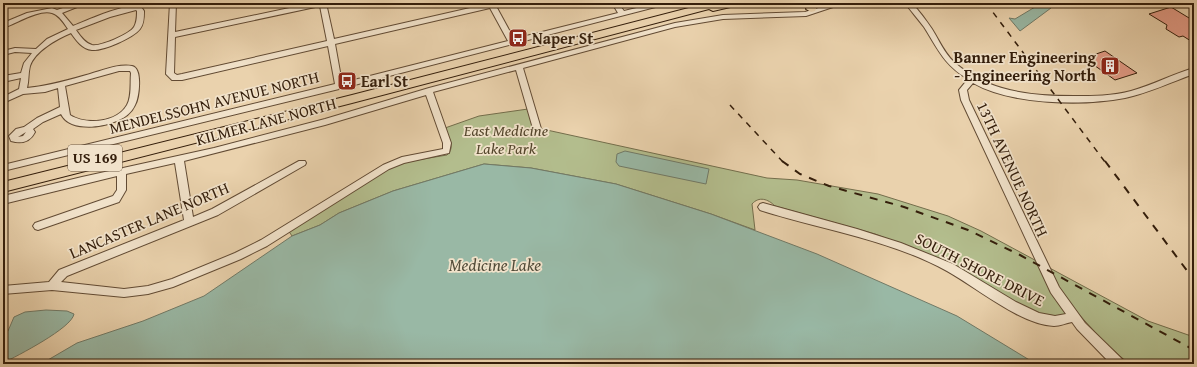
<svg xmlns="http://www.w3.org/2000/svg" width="1197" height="367" viewBox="0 0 1197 367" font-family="'Gentium Book Plus',serif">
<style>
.green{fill:#b3bd8d;stroke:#746e4c}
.water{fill:#99b8a5;stroke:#717a67}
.building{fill:#e59c87;stroke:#341e0b}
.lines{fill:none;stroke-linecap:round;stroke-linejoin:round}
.minor-casing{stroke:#624b34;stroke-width:2}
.highway-casing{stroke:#341e0b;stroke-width:2}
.minor{fill:#f1e2ca;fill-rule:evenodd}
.highway{fill:#ead2ad;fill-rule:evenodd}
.rail-far1{stroke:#341e0b;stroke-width:1.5;stroke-dasharray:6 6;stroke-linecap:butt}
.rail{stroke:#341e0b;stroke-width:2;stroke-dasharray:8 8;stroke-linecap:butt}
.labels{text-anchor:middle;stroke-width:3.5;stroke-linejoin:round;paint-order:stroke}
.shield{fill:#f1e2ca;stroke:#6d5944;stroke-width:1}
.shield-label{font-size:15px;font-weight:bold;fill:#341e0b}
.poi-label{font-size:16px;font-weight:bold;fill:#341e0b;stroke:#f1e2ca;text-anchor:start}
.street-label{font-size:16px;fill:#341e0b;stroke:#f1e2ca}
.park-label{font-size:16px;font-style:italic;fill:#54462c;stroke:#f1e2ca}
.water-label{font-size:17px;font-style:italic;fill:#524c39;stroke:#f1e2ca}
</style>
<rect width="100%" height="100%" fill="#ead2ad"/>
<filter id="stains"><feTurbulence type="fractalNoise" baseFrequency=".005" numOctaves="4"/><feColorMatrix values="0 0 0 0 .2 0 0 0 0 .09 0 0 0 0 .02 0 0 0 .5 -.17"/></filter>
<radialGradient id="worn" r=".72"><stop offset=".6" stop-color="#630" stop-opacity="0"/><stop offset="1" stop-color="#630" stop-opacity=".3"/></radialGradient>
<!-- green -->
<path class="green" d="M528 109 533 127 767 178 797 180 878 194 948 216 981 231 1148 321 1194 337V364H1129L1103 341 1076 311 1057 316 1041 314 1024 308 939 259 875 234 775 206C768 199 759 196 752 204L755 230 711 214 616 184 531 168 484 164 393 191 339 213 320 225 292 236 288 230 387 169 405 162 447 155C456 147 448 137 445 128L479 116Z"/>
<!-- water -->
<path class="water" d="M1040 4 1051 8 1020 31 1009 18 1015 19Z
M625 151 709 169 706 184 619 166 616 162 617 154Z
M484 164 531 168 616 184 711 214 817 254 957 316 1036 364H41L77 343 143 321 204 296 292 236 320 225 339 213 393 191Z
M46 310 67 311 74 314C72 328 17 356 3 363V334L8 331 14 317 25 312Z"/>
<!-- building -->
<path class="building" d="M1171 7 1194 21V43L1183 36 1179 37 1166 29 1167 25 1149 14Z
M1105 51 1137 73 1115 80 1084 58Z"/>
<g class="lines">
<!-- minor casing -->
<g class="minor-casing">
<path id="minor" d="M77 3H87L62 13 73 26C88 20 121 5 137 6 141 6 142 8 144 11 144 17 144 24 140 29 133 38 103 51 92 50 82 49 76 40 71 33 57 39 35 51 30 66 28 73 29 81 27 88 49 86 69 80 90 74 104 70 117 64 132 66 143 68 139 98 135 105 131 114 123 119 114 122 99 128 69 131 61 114L43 122 33 129 35 132C30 142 22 144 11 141L9 136 16 129 24 127 37 118 60 107 58 88 45 92 23 94 3 103V97L19 89 21 78 3 82V76L21 73 24 63 32 53 15 52 3 55V51L15 48 36 49 47 39 68 29C64 23 59 15 52 13 38 9 16 24 3 28V23L27 13 52 8 57 10ZM136 10 137 11C137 16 137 22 134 27 130 34 100 47 92 45 85 43 80 36 76 30L110 17ZM119 71H130L131 73C130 83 132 96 127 105 117 123 86 125 70 115L65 86ZM26 132 23 136 18 137Z
M170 3H176L175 32 313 3H326L334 39 492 3H504L496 6 514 39 618 13 612 3H618L624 11 657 3H668L667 4 339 89 3 171V165L335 84 328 46 182 80H172L166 74ZM320 6 327 41 182 74 177 75 174 73 175 37ZM490 8 508 41 342 83 335 44Z
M835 3H845L806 16 723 19 675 27 523 68 542 132 538 135 534 132 516 70 433 92 451 143 449 153 404 163 389 169 267 246 241 259 173 287 148 294 124 297 52 290 3 294V286L49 282 59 270 184 220 175 163 126 174V190L119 202 38 230 35 229 33 226 35 223 113 196 117 190V176L3 204V196L82 177 214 148 325 119 429 88 675 23 723 15 805 12ZM426 95 443 143V149L402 157 383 165 261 240 235 253 172 279 148 286 124 289 61 282 67 276 218 215 305 165 306 163 305 161H299L212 209 193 217 184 161 325 125Z
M905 3H912C919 11 926 20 932 29 939 40 944 53 954 62 988 92 1031 96 1074 96 1093 96 1112 96 1131 91 1153 85 1173 74 1194 68V74C1171 82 1149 93 1125 98 1083 106 1011 105 973 83L967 90 969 100 1059 287 1085 323 1123 360 1125 364H1111L1077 329 1072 322C1066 323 1060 326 1054 326 1021 325 976 287 947 271 889 239 822 230 760 210L758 207 760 204 763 203 857 229 901 243 953 264 1016 302 1039 313 1055 316 1066 314 1051 293 961 100 959 90 968 79C944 65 938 49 924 27 918 19 911 11 905 3Z"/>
</g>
<!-- highway casing -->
<g class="highway-casing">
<path id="highway" d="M708 3H740L739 5 713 11 709 9 352 103 3 192V182L352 95Z
M809 3H819L815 11 811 12 806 9Z"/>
</g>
<!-- minor -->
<use href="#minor" class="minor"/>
<!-- highway -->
<use href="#highway" class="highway"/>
<!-- rail-far1 -->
<path class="rail-far1" d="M986 3 1105 162
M730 105 783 162"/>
<!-- rail -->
<path class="rail" d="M782 161 800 174 829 186 904 207 968 230 1020 255 1194 350
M1105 161 1194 280"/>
</g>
<!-- icons -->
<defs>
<g id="bus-square" transform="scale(1)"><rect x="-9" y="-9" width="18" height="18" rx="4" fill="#8f2418" stroke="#f1e2ca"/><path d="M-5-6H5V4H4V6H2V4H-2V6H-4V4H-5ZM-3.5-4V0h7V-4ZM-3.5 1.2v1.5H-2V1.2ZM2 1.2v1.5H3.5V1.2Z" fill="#fff"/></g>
<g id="building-square" transform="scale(1)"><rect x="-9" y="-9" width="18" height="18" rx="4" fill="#8f2418" stroke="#f1e2ca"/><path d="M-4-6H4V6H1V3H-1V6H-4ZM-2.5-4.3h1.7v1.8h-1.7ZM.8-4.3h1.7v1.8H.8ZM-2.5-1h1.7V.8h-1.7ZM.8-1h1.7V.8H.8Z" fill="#fff"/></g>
</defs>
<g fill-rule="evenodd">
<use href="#bus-square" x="518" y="38"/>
<use href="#building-square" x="1110" y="66"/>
<use href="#bus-square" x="347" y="81"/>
</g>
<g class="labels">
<!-- shield labels -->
<rect class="shield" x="68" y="145" width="54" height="26" rx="3"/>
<g class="shield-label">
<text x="95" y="163">US 169</text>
</g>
<!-- poi labels -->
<g class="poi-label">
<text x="532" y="44">Naper St</text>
<text x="1096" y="63" text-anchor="end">Banner Engineering<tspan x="1096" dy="18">- Engineering North</tspan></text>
<text x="361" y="87">Earl St</text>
</g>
<!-- street labels -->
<g class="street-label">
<text transform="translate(214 102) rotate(-14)" y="6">MENDELSSOHN AVENUE NORTH</text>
<text transform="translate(266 121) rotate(-15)" y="6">KILMER LANE NORTH</text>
<text transform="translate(1013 169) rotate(65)" y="6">13TH AVENUE NORTH</text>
<text transform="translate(149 220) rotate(-23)" y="6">LANCASTER LANE NORTH</text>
<text transform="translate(980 269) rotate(27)" y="6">SOUTH SHORE DRIVE</text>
</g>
<!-- park labels -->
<g class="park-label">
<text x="506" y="136">East Medicine<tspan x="506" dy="18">Lake Park</tspan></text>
</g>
<!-- water labels -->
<g class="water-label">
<text x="495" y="271">Medicine Lake</text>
</g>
</g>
<!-- margin -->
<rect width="1197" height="367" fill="none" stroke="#ead2ad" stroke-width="16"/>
<rect x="4" y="4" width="1189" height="359" fill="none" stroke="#341e0b" stroke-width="2"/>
<rect x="8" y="8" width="1181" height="351" fill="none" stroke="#341e0b"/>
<rect width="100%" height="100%" filter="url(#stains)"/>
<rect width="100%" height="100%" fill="url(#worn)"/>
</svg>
